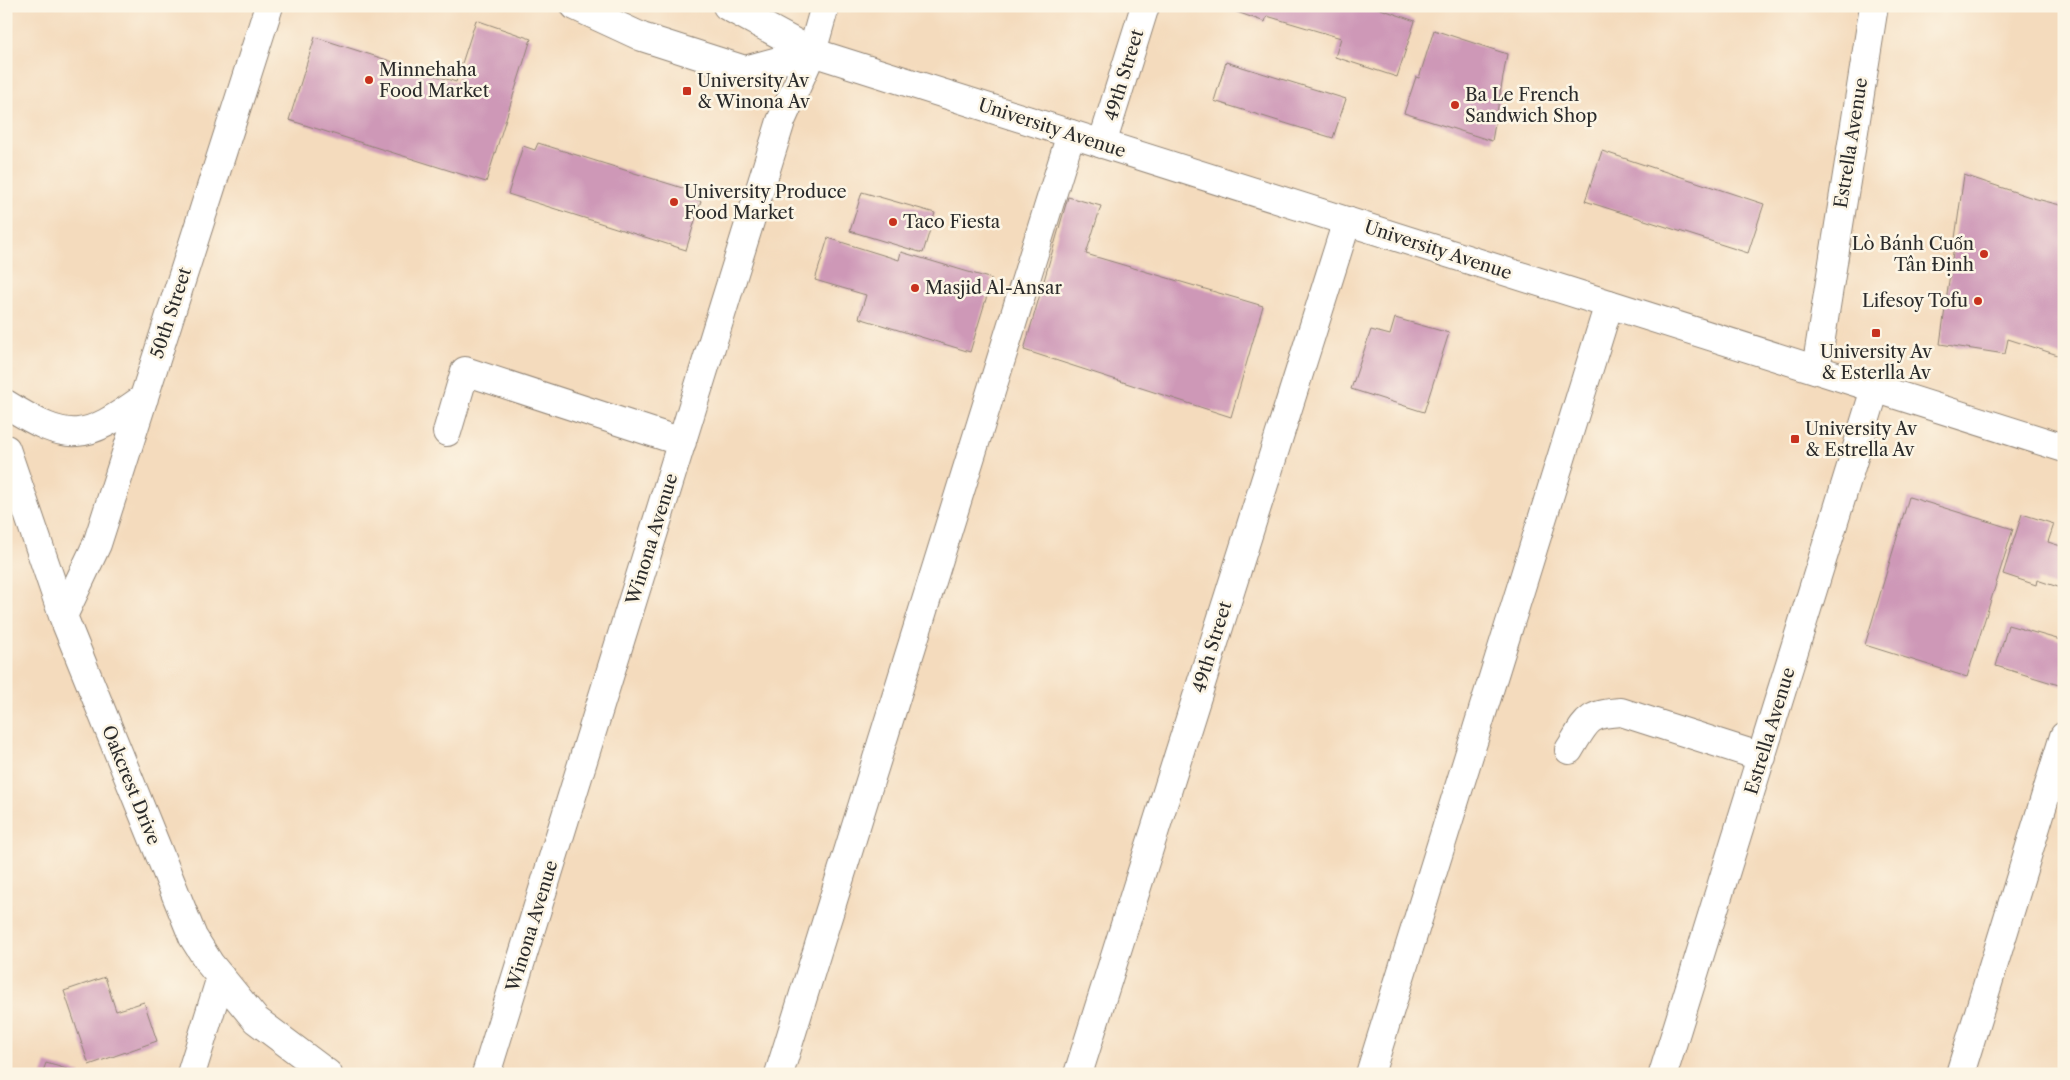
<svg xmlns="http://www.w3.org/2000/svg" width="2070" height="1080" viewBox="0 0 2070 1080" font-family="'Libre Caslon Text',serif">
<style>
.building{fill:#ce98b7}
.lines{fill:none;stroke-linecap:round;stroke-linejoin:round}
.minor-casing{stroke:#908374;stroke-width:30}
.major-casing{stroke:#908374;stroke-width:30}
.minor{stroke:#fff;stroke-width:28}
.major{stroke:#fff;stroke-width:28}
.poi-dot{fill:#c8321e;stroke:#fcf5e5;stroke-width:2}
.labels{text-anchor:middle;stroke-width:5;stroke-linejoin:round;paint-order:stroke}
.poi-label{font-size:18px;fill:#2b2b2b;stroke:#fcf5e5;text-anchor:start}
.street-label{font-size:18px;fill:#2b2b2b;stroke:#fcf5e5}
</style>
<rect width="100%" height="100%" fill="#fcf5e5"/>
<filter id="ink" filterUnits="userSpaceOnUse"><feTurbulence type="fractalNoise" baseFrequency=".02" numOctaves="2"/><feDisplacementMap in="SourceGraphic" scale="10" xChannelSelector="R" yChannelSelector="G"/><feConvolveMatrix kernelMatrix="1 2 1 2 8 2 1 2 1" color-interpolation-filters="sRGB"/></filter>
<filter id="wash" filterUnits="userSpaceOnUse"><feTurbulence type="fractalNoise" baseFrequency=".0096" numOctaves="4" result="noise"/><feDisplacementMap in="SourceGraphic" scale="20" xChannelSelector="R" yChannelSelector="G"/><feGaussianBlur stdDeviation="1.12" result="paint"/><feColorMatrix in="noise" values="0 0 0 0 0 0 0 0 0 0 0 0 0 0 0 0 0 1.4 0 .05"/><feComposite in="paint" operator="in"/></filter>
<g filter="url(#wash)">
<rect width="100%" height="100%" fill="#f4dbbd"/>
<g id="blocks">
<!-- building -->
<path class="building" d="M1220 6H1372L1415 21 1397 77 1335 57 1341 38 1267 16 1265 22Z
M476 20 531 39 486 182 289 120 315 37 456 82Z
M1434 30 1507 54 1492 141 1404 113 1416 77 1419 78Z
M1226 62 1346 99 1333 138 1214 101Z
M538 143 689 190 687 197 701 201 686 250 508 194 523 146 535 150Z
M1602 151 1764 204 1748 253 1585 201Z
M1964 175 2033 198 2064 206V357L2008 339 2005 354 1940 344Z
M862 192 935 213 923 253 850 231Z
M1068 197 1101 206 1086 254 1263 306 1231 417 1024 350Z
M828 238 899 260 901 252 992 279 970 352 859 318 866 295 815 280Z
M1395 318 1449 333 1424 412 1351 389 1371 330 1390 335Z
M1909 497 2013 529 1967 677 1865 645Z
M2022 514 2054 524 2048 542 2064 547V589L2037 580 2036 585 2003 574Z
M2008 625 2064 641 2062 686 1996 666Z
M105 977 116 1011 144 1002 157 1041 89 1065 64 991Z
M46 1063 81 1073V1074H42Z"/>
</g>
</g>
<g filter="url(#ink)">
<use href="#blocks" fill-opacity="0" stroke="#908374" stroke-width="1"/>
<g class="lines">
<!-- minor casing -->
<g class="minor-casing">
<path id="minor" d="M1102 144 1145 6
M1816 369 1874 6
M6 404C70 444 84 441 144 398
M447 432 465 371 682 442
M6 449 63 616 193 937 210 964 256 1020 328 1074
M63 616 97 544 269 6
M1569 750C1587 721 1586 714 1621 712L1762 757
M191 1074 221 977
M486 1074 781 121 812 52 825 6
M779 1074 1071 134
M1078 1074 1347 221
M1370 1074 1609 304
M1663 1074 1875 389
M1960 1074 2064 736"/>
</g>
<!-- major casing -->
<g class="major-casing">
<path id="major" d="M575 6 642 37 745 70 812 52
M727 6 812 52 2064 448"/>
</g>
<!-- minor -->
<use href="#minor" class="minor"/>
<!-- major -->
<use href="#major" class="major"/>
</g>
</g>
<!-- markers -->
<g class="poi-dot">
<circle cx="369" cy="80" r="5"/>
<rect x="682" y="86" width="10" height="10" rx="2.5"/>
<circle cx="1455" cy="105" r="5"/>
<circle cx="674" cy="202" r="5"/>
<circle cx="893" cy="222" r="5"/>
<circle cx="1984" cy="254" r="5"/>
<circle cx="915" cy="288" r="5"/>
<circle cx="1978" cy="301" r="5"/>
<rect x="1871" y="328" width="10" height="10" rx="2.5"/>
<rect x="1790" y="434" width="10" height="10" rx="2.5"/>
</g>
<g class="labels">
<!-- poi labels -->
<g class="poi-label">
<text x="379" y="76">Minnehaha<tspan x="379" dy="21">Food Market</tspan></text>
<text x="697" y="87">University Av<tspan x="697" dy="21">&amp; Winona Av</tspan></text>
<text x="1465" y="101">Ba Le French<tspan x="1465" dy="21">Sandwich Shop</tspan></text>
<text x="684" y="198">University Produce<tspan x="684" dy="21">Food Market</tspan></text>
<text x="903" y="228">Taco Fiesta</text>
<text x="1974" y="250" text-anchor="end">Lò Bánh Cuốn<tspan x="1974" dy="21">Tân Định</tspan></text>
<text x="925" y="294">Masjid Al-Ansar</text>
<text x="1968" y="307" text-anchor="end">Lifesoy Tofu</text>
<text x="1876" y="358" text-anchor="middle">University Av<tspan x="1876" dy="21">&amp; Esterlla Av</tspan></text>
<text x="1805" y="435">University Av<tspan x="1805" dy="21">&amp; Estrella Av</tspan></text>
</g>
<!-- street labels -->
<g class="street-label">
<text transform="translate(1124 75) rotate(-73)" y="6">49th Street</text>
<text transform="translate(1052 128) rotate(18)" y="6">University Avenue</text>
<text transform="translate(1851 143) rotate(-81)" y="6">Estrella Avenue</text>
<text transform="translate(1438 250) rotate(18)" y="6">University Avenue</text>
<text transform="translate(171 313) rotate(-72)" y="6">50th Street</text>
<text transform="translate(652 539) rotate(-73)" y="6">Winona Avenue</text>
<text transform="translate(1212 647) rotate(-73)" y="6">49th Street</text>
<text transform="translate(1770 731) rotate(-73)" y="6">Estrella Avenue</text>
<text transform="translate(131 785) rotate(68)" y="6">Oakcrest Drive</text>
<text transform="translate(532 926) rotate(-73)" y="6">Winona Avenue</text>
</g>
</g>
<!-- margin -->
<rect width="2070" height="1080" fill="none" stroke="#fcf5e5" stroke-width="25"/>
</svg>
